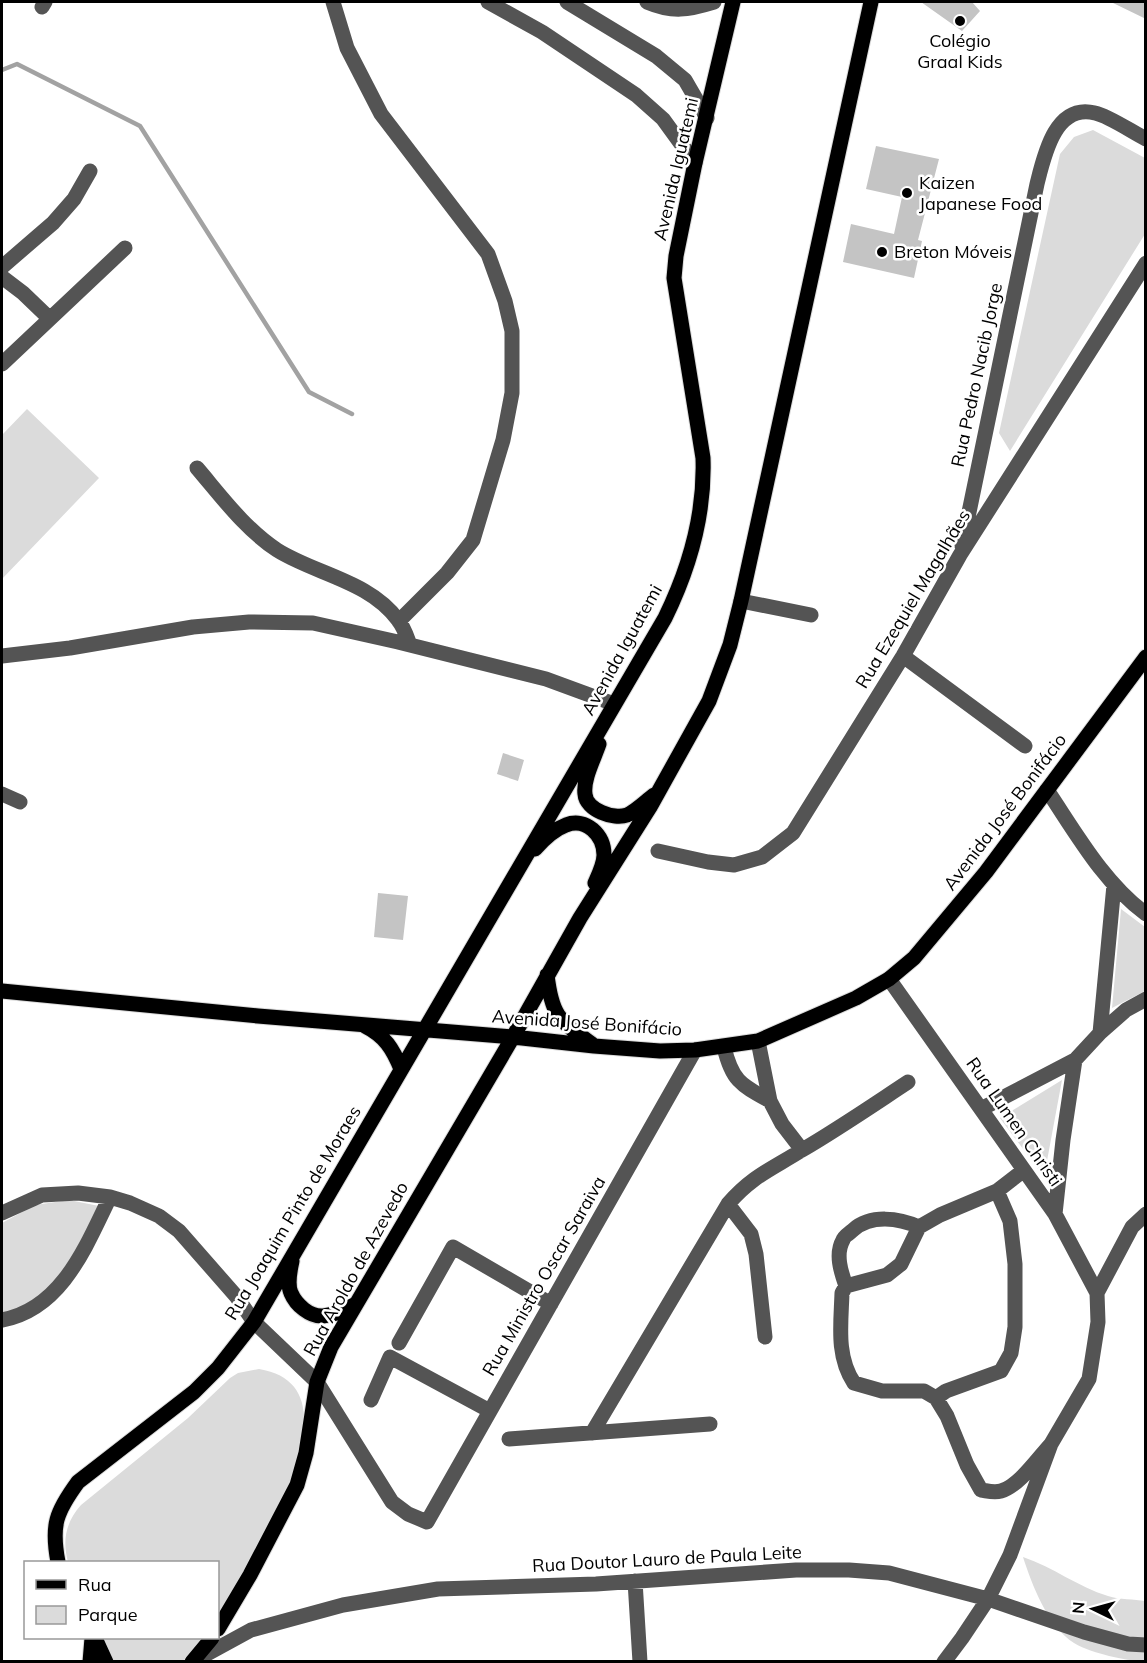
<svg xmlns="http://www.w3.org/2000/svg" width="1147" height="1663" viewBox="0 0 1147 1663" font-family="Mulish,sans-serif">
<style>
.green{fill:#dbdbdb}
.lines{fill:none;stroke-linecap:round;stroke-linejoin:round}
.stream{stroke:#a2a2a2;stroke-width:4.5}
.building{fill:#c4c4c4}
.major-casing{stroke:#dbdbdb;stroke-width:17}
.minor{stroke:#545454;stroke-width:15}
.major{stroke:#000;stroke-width:15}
.poi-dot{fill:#000;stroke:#fff;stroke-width:2}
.labels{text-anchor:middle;stroke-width:5;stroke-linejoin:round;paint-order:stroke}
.poi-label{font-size:18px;fill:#000;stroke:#fff;text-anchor:start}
.street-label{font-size:18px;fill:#000;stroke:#fff}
</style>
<rect width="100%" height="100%" fill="#fff"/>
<!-- green -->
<path class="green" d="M1093 130 1145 158V234L1010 451 999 433 1060 154 1074 137Z
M27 409 99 478 2 579V435Z
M1121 909 1145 927V991L1112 1008Z
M1062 1080 1044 1177 1000 1118Z
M69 1200 99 1206 63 1274 34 1303 2 1315V1223L35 1205Z
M259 1369C370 1387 245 1567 218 1614V1562H68C62 1540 66 1522 81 1505L188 1418 230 1378 238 1373Z
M1023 1557C1053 1567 1078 1587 1108 1596 1120 1600 1134 1599 1145 1601V1661C1133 1661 1122 1659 1109 1656 1098 1653 1084 1649 1074 1643 1048 1627 1032 1585 1023 1557Z
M101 1638H204L187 1658 180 1662 111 1661Z"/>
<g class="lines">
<!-- stream -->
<path class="stream" d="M2 70 17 64 140 126 309 392 352 414"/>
</g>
<!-- building -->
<path class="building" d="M921 2H972L980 11 962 31Z
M1111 2H1146V19Z
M876 146 939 159 918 240 922 241 914 278 843 262 851 224 894 234 902 197 866 189Z
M503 753 524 760 518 781 497 774Z
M378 893 408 896 403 940 374 937Z"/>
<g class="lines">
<!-- major casing -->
<g class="major-casing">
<path id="major" d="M599 744C594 759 583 779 585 794 586 810 614 820 627 815 636 811 646 801 654 795
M535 849C543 840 555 829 566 825 586 817 604 835 604 855 604 864 599 874 595 883
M547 975C552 1017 559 1020 592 1044
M2 991 258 1016 513 1037 594 1046 660 1051 695 1050 758 1041 856 998 889 979 914 958 986 872 1146 657
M365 1026C385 1036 393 1049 401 1069
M292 1261C290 1270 287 1284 291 1293 296 1305 310 1317 323 1316 335 1315 344 1310 354 1305
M58 1562C51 1525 56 1512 78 1482L194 1392 218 1368 254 1322 665 618C689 569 705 513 703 458L674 278 676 256 695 163 733 2
M218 1629 250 1575 297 1485 306 1453 317 1382 331 1347 513 1037 580 918 650 807 709 701 730 645 741 601 871 2
M95 1638 106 1662
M90 1662 92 1638
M192 1662 212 1638"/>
</g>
<!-- minor -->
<path class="minor" d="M333 2 347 48 381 114 488 254 505 301 512 331V393L503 440 473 540 447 573 399 621
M488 2 542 32 636 95 663 119 695 163
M567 2 656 56 685 80 707 118
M647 2C673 13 688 10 714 2
M42 7 45 2
M2 267 53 223 74 199 90 171
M2 277 23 293 49 318
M2 364 125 248
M197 468C221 496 245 529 277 550 315 574 370 581 398 620 404 627 407 637 410 645
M962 546 1037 184C1044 156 1055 103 1095 113 1109 116 1132 132 1146 139
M741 601 811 615
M2 656 70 648 193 627 249 622 313 623 398 642 546 679 614 704
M903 656 1025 746
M1047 790C1076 833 1103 882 1146 914
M2 794 20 802
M658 851 708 862 734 865 762 857 793 833 903 656 960 555 1146 263
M889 979 1055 1214 1097 1293
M1100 1033 1114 885
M758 1041 770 1101 782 1124 802 1150
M724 1047C732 1081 741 1085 770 1101
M981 1109 1075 1060
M1024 1170 997 1191 940 1215 919 1227 901 1264 887 1275 846 1286 842 1293C841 1324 836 1356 854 1383L882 1391H924L936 1398 947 1416 967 1465 981 1490C988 1491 994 1493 1001 1491 1019 1486 1038 1458 1051 1444
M728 1204 751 1234 756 1254 765 1337
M2 1213 42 1195 78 1193 110 1197 130 1203 159 1216 179 1231 236 1296 254 1322 317 1382 392 1502 408 1514 427 1522 695 1050
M1055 1214 1063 1140 1075 1060 1100 1033 1126 1010 1146 999
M846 1286C841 1272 835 1254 843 1240 844 1236 850 1233 853 1230 871 1214 899 1218 919 1227
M2 1320C62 1309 86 1246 110 1197
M399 1343 453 1247 551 1304
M936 1398 946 1391 1001 1371 1011 1353 1015 1327V1264L1010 1221 997 1191
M371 1400 390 1357 490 1411
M592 1433 728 1204C752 1176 772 1169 802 1150 838 1129 873 1105 908 1082
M509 1439 710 1424
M635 1581 640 1662
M194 1661 251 1630 343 1605 438 1589 596 1584 796 1570H849L889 1573 988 1599 1084 1632 1128 1644 1146 1645
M944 1662 962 1638 988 1599 1010 1555 1051 1444 1089 1379 1098 1322 1097 1293 1132 1227 1146 1214"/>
<!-- major -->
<use href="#major" class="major"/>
</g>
<!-- markers -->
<g class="poi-dot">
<circle cx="960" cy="21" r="6"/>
<circle cx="907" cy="193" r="6"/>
<circle cx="882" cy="252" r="6"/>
</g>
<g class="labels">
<!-- poi labels -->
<g class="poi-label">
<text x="960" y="47" text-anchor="middle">Colégio<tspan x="960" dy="21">Graal Kids</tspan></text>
<text x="919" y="189">Kaizen<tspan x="919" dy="21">Japanese Food</tspan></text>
<text x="894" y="258">Breton Móveis</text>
</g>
<!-- street labels -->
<g class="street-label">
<text transform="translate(676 169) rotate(-77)" y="6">Avenida Iguatemi</text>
<text transform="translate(977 375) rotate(-78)" y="6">Rua Pedro Nacib Jorge</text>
<text transform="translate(913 599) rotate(-59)" y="6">Rua Ezequiel Magalhães</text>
<text transform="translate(622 650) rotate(-61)" y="6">Avenida Iguatemi</text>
<text transform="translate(1005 812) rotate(-53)" y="6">Avenida José Bonifácio</text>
<text transform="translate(587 1023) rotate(4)" y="6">Avenida José Bonifácio</text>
<text transform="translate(1014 1122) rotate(55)" y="6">Rua Lumen Christi</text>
<text transform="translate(293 1213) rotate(-59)" y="6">Rua Joaquim Pinto de Moraes</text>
<text transform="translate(356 1269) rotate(-61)" y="6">Rua Aroldo de Azevedo</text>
<text transform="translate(544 1276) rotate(-60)" y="6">Rua Ministro Oscar Saraiva</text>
<text transform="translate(667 1559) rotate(-3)" y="6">Rua Doutor Lauro de Paula Leite</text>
</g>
</g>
<!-- border -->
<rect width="1147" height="1663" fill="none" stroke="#000000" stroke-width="6"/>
<!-- legend -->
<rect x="24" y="1561" width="195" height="78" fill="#ffffff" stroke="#999999" stroke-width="1.5"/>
<rect x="36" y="1580" width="30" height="9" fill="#000000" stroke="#999999" stroke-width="1.5"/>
<text x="78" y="1591" font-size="18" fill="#000000">Rua</text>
<rect x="36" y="1606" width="30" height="18" fill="#dbdbdb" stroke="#999999" stroke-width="1.5"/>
<text x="78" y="1621" font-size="18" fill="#000000">Parque</text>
<!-- north arrow -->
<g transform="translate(1093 1609) rotate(275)" stroke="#ffffff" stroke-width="4.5" paint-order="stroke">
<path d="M0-4.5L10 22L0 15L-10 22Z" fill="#000000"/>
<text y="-9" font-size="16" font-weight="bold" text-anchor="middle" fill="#000000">N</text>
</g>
</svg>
